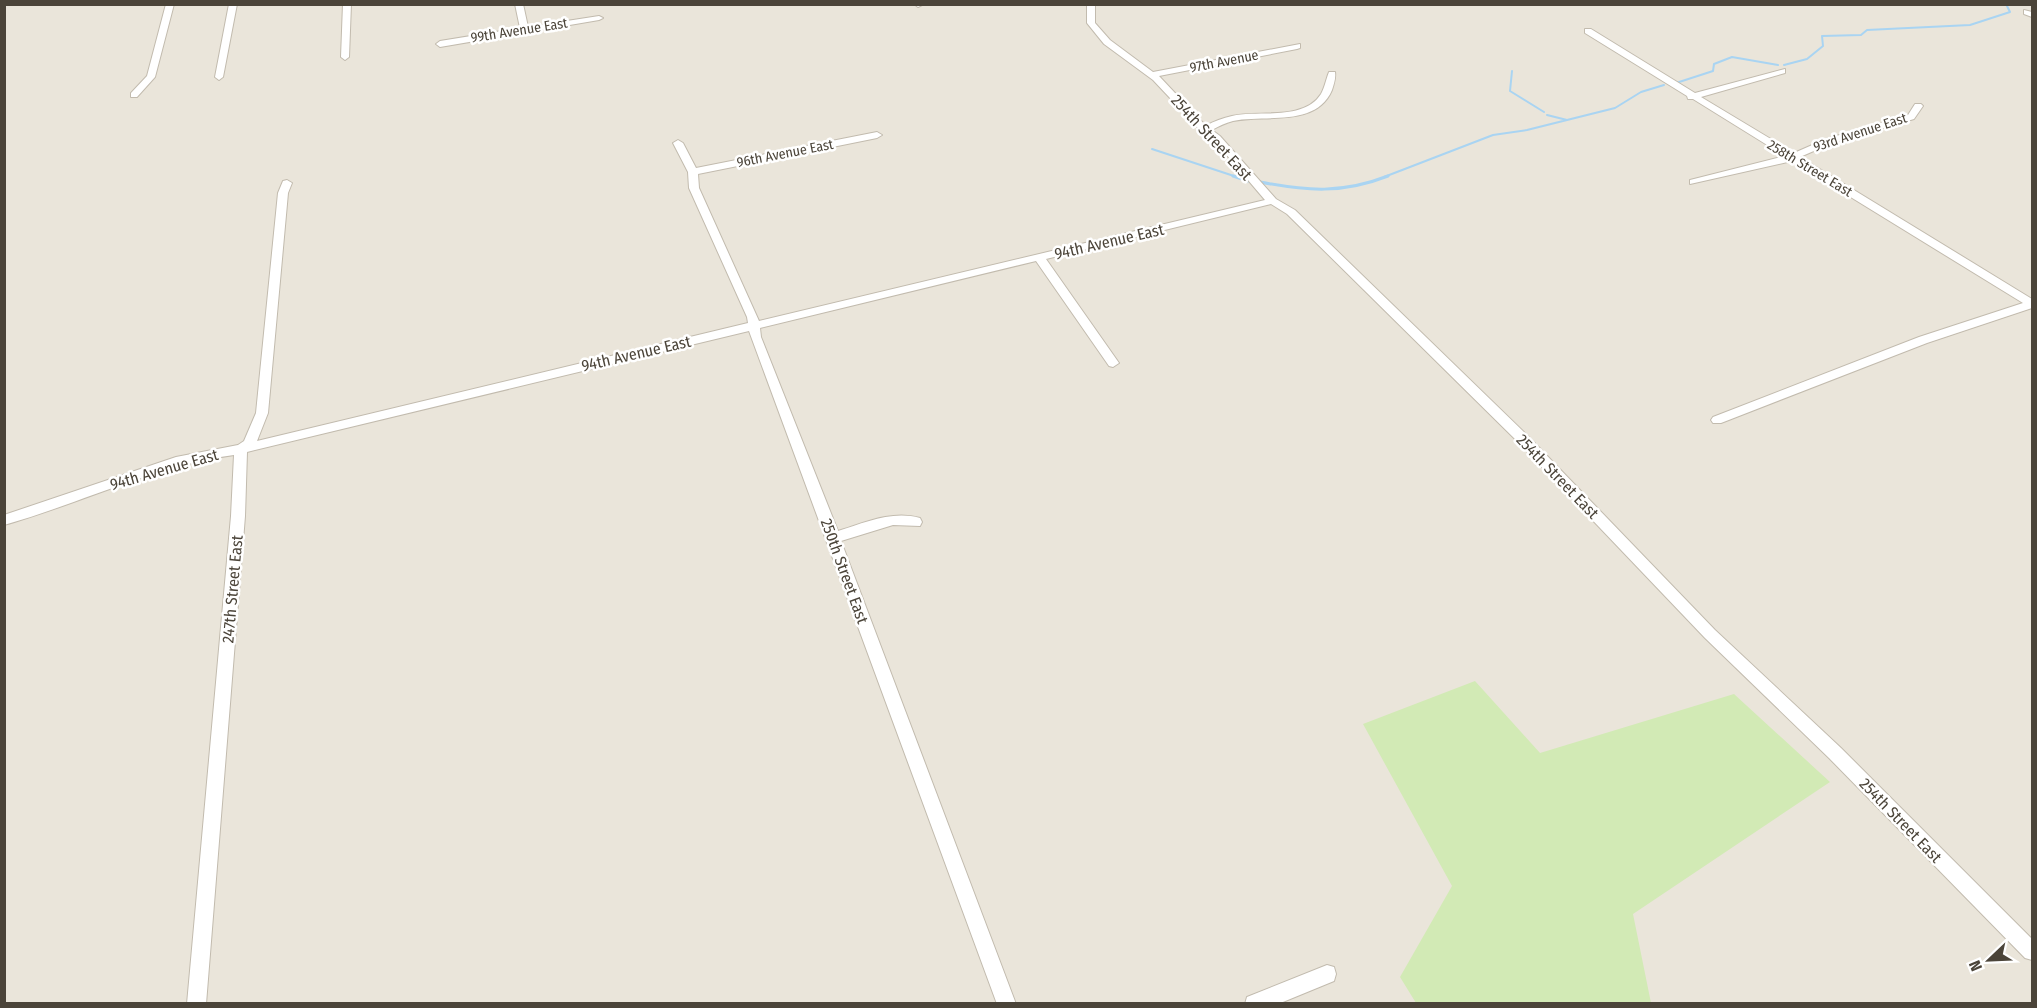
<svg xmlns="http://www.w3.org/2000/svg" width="2037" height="1008" viewBox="0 0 2037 1008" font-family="'Fira Sans Condensed',sans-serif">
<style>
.residential{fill:#eae5da}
.green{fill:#d2eab5}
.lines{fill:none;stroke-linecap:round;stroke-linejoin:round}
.stream-far1{stroke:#a9d4f2;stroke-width:2}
.stream{stroke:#a9d4f2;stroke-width:3}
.street-casing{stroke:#c2bbae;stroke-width:2}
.street{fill:#fff;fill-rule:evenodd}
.labels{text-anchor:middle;stroke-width:5;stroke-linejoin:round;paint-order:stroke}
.far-street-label{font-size:14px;fill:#4b4439;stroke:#fff}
.street-label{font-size:16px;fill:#4b4439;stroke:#fff}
</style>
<rect width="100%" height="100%" fill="#f6f3ec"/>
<!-- residential -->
<path class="residential" d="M5 5H2032V1003H5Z"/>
<!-- green -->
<path class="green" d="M1475 681 1540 753 1734 694 1830 782 1633 914 1651 1003H1416L1400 977 1452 886 1363 724Z"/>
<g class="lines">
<!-- stream-far1 -->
<path class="stream-far1" d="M1784 65 1807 59 1823 46 1822 36 1861 35 1867 30 1970 25 2010 12 2006 4
M1512 71 1510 91 1544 112
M1676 83 1713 71 1714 64 1732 57 1778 65
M1547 115 1567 120
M1152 149 1237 177
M1384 177 1493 135 1527 130 1615 108 1641 92 1664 85"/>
<!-- stream -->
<path class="stream" d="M1233 176 1248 181
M1260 182C1307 191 1342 194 1388 176"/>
<!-- street casing -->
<g class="street-casing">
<path id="street" d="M166 4H174L155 77 137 97H131V93L147 76Z
M229 4H237L223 77 219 80 215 77Z
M343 4H351L349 57 345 60 341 57Z
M515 4H523L528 27 599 16 603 18 599 20 440 47 436 44 440 41 520 28Z
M914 4H922V5L918 7Z
M1087 4H1095V23L1110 40 1153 72 1300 44V48L1297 49 1159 76 1206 126C1214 121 1223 118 1232 116 1258 110 1304 121 1321 94 1325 87 1326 79 1329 72H1335C1336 78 1334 84 1332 90 1316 128 1264 114 1233 121 1225 123 1219 126 1212 130L1220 136 1276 199 1295 210 1527 435 1715 630 1841 748 2032 939V960L2025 958 1829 758 1705 638 1517 441 1287 214 1271 204 1046 259 1119 363 1113 367 1109 366 1036 261 760 328 761 337 838 531C864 523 892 510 920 518L922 522 920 526 893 525 841 541 1016 1004H997L749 331 247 452 245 516 206 1004H187L231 516 234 455C154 466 82 503 4 525V515L176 457 238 445 244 441 256 413 278 193 283 181 287 180 292 183 288 193 268 413 257 441 748 323 747 317 689 188 688 172 673 143 678 140 683 143 696 168 877 132 882 135 877 138 698 174 699 188 759 321 1265 200 1214 140 1202 132 1153 80 1104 44 1087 23Z
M2024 10 2032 12V17L2024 14Z
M1585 29H1591L1695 93 1785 69V73L1701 97 1794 153 1826 139 1908 115 1915 104H1921L1923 106 1914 119 1832 143 1800 157 2032 299V308L1927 343 1721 423H1713L1711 420 1713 417 1919 337 2023 303 1792 161 1690 184V180L1785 156 1693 99H1688L1687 96 1585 33Z
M1327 965 1334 967 1336 974 1334 981 1278 1004H1245L1247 997Z"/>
</g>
<!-- street -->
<use href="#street" class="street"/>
</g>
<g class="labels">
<!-- far-street labels -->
<g class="far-street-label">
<text transform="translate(519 30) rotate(-9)" y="5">99th Avenue East</text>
<text transform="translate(1224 61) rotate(-11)" y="5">97th Avenue</text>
<text transform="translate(1860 132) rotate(-18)" y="5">93rd Avenue East</text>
<text transform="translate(785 153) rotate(-11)" y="5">96th Avenue East</text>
<text transform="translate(1810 168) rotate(31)" y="5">258th Street East</text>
</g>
<!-- street labels -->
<g class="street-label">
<text transform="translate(1212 137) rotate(47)" y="6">254th Street East</text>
<text transform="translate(1109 241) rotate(-13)" y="6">94th Avenue East</text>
<text transform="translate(636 353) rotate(-13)" y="6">94th Avenue East</text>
<text transform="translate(164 469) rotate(-16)" y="6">94th Avenue East</text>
<text transform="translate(1558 476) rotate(46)" y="6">254th Street East</text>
<text transform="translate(845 571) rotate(70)" y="6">250th Street East</text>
<text transform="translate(232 589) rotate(-85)" y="6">247th Street East</text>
<text transform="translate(1901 820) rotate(46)" y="6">254th Street East</text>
</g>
</g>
<!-- border -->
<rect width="2037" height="1008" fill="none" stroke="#4b4439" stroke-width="12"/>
<!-- north arrow -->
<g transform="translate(1989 960) rotate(247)" stroke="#ffffff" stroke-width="4.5" paint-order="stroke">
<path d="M0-4.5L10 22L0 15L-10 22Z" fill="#4b4439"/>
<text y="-9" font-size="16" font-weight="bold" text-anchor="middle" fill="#4b4439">N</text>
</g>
</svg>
